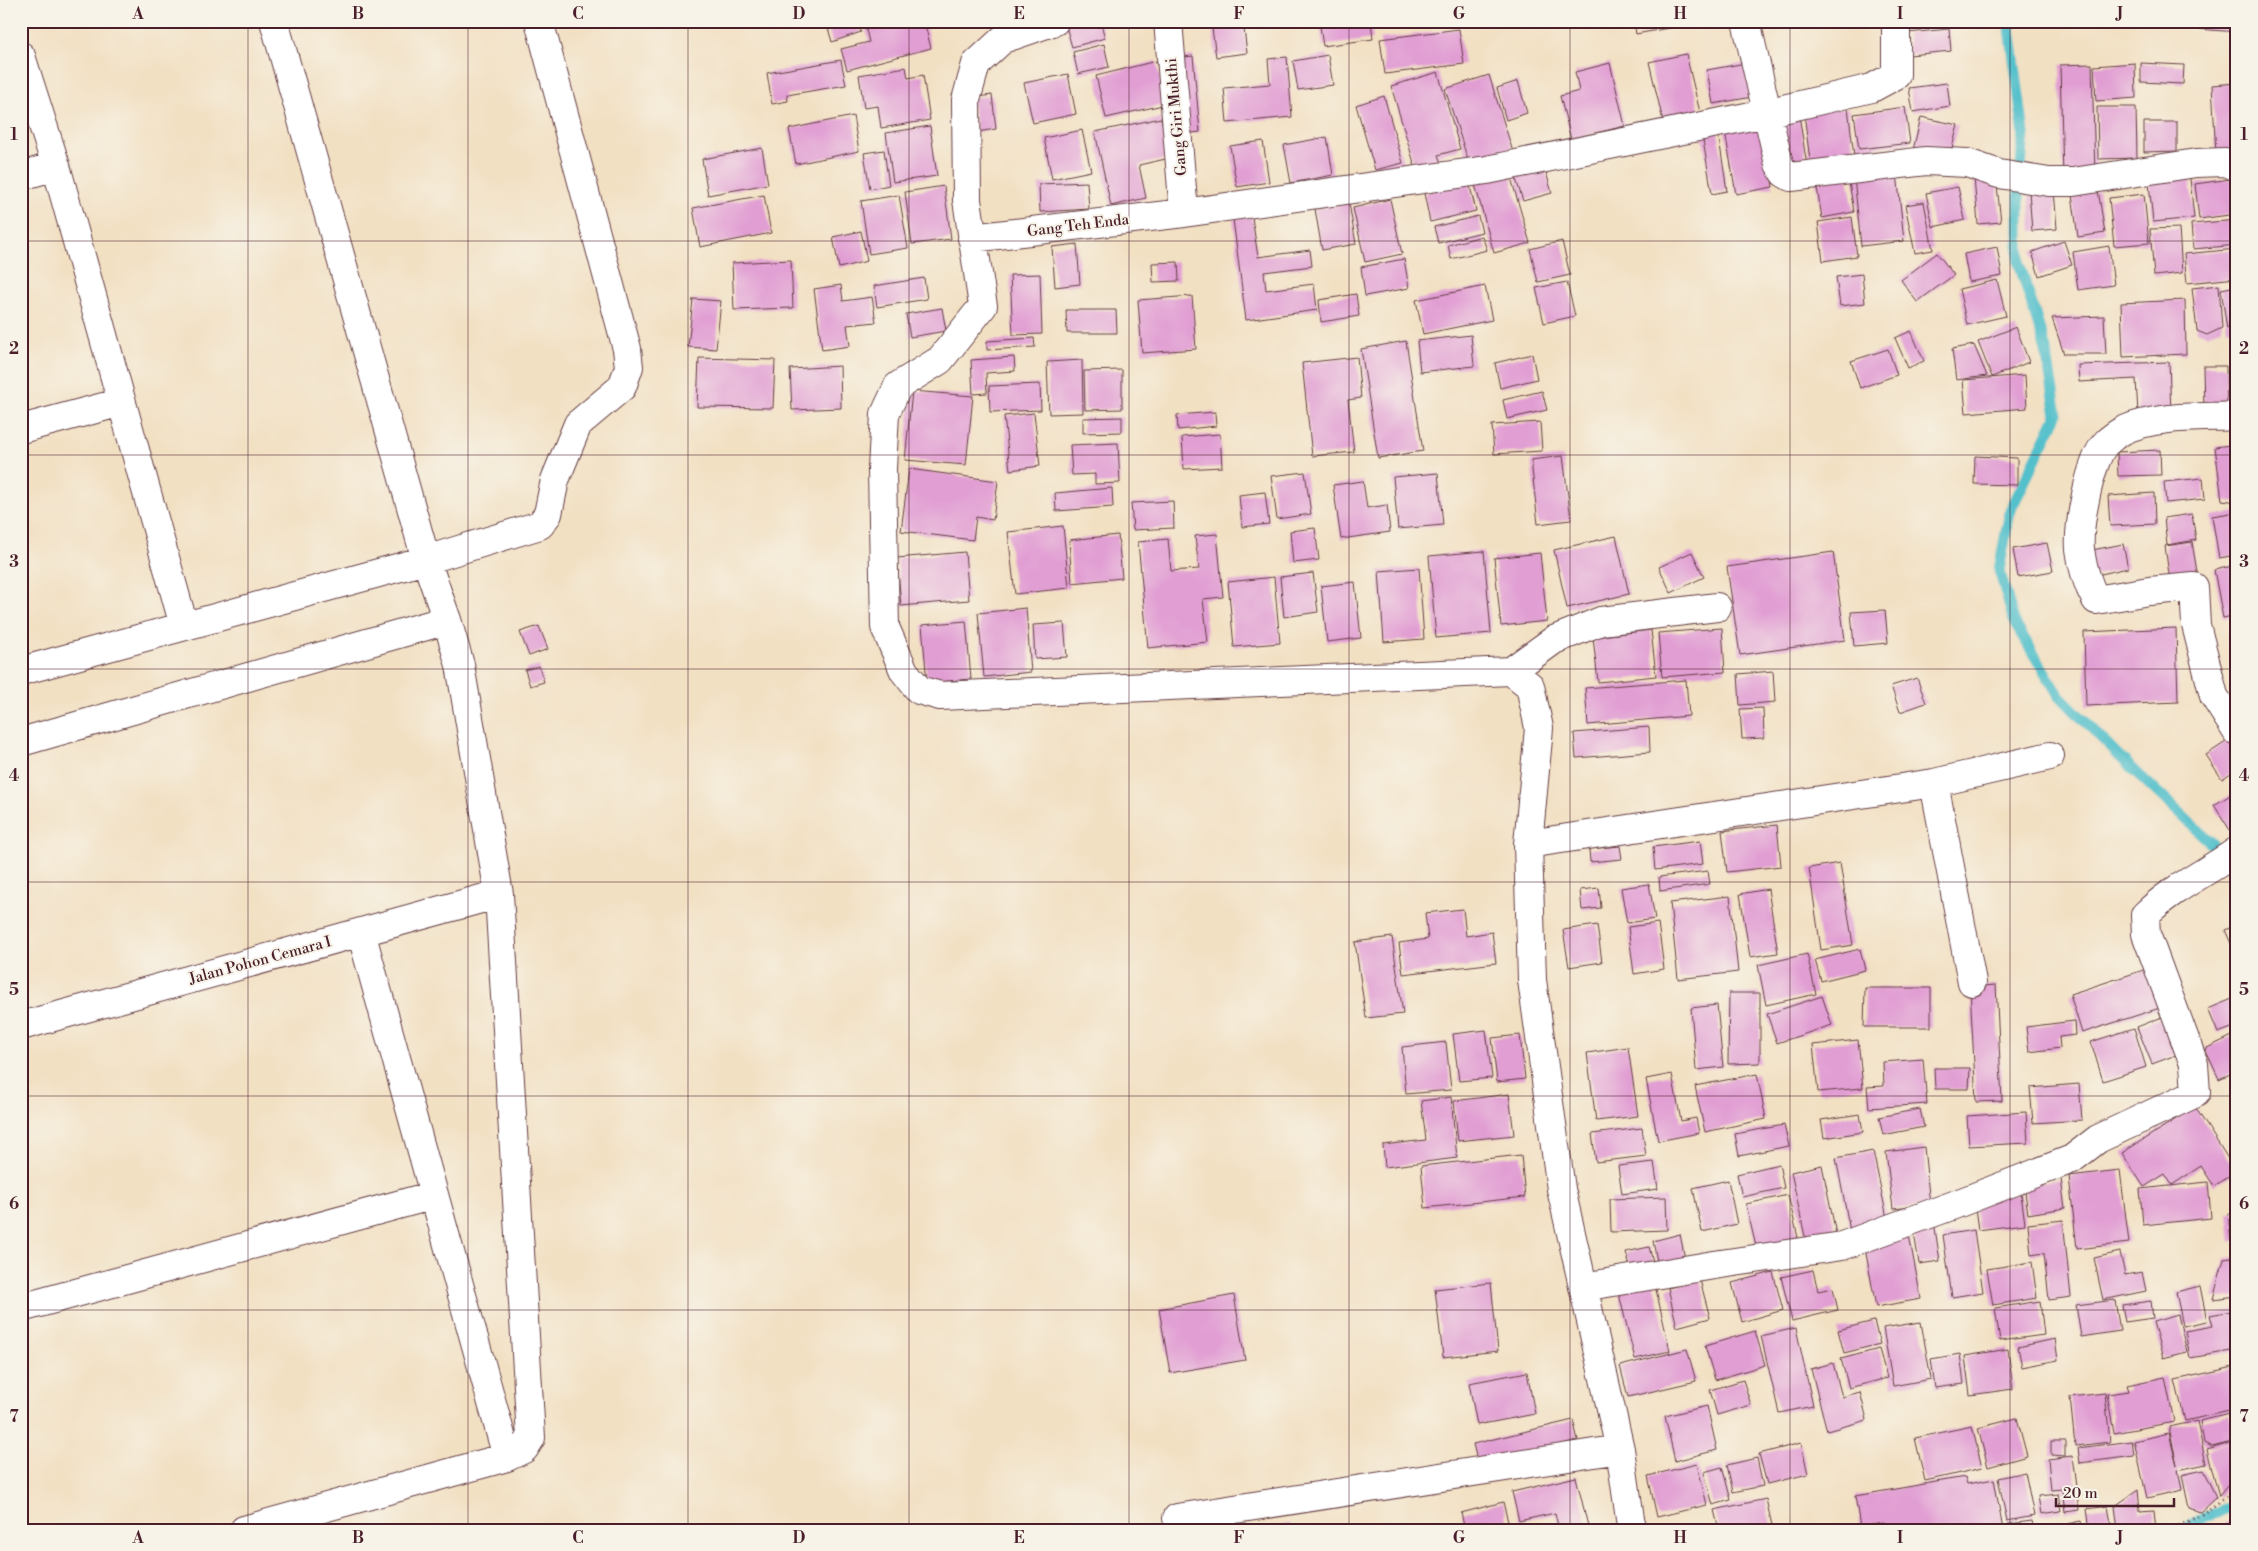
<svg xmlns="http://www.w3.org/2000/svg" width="2258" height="1551" viewBox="0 0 2258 1551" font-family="'Libre Bodoni',serif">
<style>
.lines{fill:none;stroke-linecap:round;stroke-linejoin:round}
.stream{stroke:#53c0cb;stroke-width:11}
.building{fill:#e19ed3}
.minor-casing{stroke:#633c42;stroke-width:30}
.path{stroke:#633c42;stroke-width:3;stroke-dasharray:1 4;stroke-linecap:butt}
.minor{stroke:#fff;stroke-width:28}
.grid{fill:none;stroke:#4a1f2b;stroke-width:1;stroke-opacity:0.55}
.labels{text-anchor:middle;stroke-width:4;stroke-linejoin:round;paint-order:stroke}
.street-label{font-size:15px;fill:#4a1f2b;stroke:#f7f3e8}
.neatline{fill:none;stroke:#4a1f2b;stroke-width:2}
.grid-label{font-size:16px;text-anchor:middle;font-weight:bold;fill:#4a1f2b}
</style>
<rect width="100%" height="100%" fill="#f7f3e8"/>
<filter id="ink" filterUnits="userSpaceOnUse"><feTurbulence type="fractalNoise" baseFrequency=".02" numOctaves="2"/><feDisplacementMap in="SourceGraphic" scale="10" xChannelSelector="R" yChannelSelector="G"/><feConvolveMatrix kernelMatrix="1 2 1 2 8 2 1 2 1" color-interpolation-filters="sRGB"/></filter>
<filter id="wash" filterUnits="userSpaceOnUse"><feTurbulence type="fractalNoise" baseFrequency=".0096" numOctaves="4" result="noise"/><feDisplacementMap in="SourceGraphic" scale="20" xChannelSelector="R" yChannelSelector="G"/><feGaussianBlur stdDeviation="1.12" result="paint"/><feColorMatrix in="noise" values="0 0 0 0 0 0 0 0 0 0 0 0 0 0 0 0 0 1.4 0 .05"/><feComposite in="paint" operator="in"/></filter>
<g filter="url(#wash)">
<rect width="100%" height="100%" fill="#f2e0c3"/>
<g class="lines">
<!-- stream -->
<path class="stream" d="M2009 21 2024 134 2019 188V263L2046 350 2057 415 2010 511 1999 570 2015 624 2059 695 2119 756 2227 858
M2185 1530 2237 1501"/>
</g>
<g id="blocks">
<!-- building -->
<path class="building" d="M826 21H858L861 32 832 42Z
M864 21H924L931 48 847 70 841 49 869 42Z
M1072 21H1100L1105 38 1072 47 1065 23Z
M1211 21H1243L1247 53 1216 57Z
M1354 21H1371L1373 39 1323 46 1320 26Z
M1634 21H1701L1702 22 1636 34Z
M1907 21H1954V25L1907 28Z
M2199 21H2237V32L2198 29Z
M1459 29 1464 64 1385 74 1380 39Z
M1949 29 1951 51 1909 55 1907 33Z
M1104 44 1109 67 1078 74 1073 52Z
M1686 54 1702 121 1665 129 1649 62Z
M1328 55 1333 85 1298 90 1293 61Z
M1193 56 1200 132 1184 134 1176 58Z
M1287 57 1292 117 1227 123 1224 88 1270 84 1268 59Z
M841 60 846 85 787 95 788 101 772 104 767 73Z
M1156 61 1167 104 1106 118 1096 76Z
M1752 62 1758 96 1713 104 1707 70Z
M1610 63 1625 126 1571 139 1560 96 1579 91 1575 72Z
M2135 63 2136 98 2096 101 2094 66Z
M2141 63 2184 65 2183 84 2141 82Z
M2092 64 2095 176 2063 177 2060 65Z
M906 67 908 78 923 75 930 120 881 128 878 106 864 108 859 75Z
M1438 72 1460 149 1438 155 1442 166 1417 173 1391 86Z
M1068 74 1076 114 1033 123 1024 83Z
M1489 75 1513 152 1470 166 1445 89Z
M1518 81 1527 113 1506 120 1497 88Z
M1947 83 1950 106 1913 112 1909 88Z
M2237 83V152L2216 154 2212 85Z
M992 95 996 129 977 132 972 98Z
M1384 96 1403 163 1375 170 1356 105Z
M1905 107 1910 143 1859 149 1854 114Z
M2097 107H2136L2137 158 2098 159Z
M1848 108 1854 156 1810 161 1804 113Z
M1799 115 1807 166 1789 169 1780 118Z
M853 116 859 151 796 164 789 129Z
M1921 117 1958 125 1949 159 1913 150Z
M1161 118 1170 158 1139 165 1146 198 1111 206 1095 132Z
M1762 119 1773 187 1736 194 1724 126Z
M2144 122H2177V151L2144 152Z
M930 126 937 176 893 182 886 133Z
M1082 130 1091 171 1052 179 1044 138Z
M1718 132 1727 191 1712 194 1702 134Z
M1327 137 1333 175 1291 183 1284 145Z
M1263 141 1269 182 1237 187 1230 146Z
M762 148 768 184 708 195 702 159Z
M884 150 889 185 870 189 864 153Z
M1544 165 1552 193 1523 201 1514 173Z
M2189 169 2194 218 2153 222 2148 174Z
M1509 171 1530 243 1494 253 1474 181Z
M1897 173 1904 241 1861 246 1854 177Z
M1848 176 1854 212 1822 218 1816 182Z
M1996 176 2001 222 1978 224 1974 178Z
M2237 178V214L2199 219 2195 184Z
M1087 182 1089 209 1040 212 1039 184Z
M1469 182 1476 211 1430 222 1424 193Z
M944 186 951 239 912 244 905 192Z
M1958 187 1965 220 1933 227 1926 193Z
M2054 189 2057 229 2032 231 2029 191Z
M2098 190 2105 233 2078 237 2072 195Z
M2144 194 2149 243 2114 246 2109 198Z
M764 195 771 233 700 247 693 208Z
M899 195 908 248 869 254 861 201Z
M1390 199 1402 254 1365 262 1353 208Z
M1924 202 1933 250 1915 253 1905 205Z
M1349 203 1356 244 1322 250 1315 209Z
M1478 216 1482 232 1438 243 1434 227Z
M1252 217 1258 257 1310 250 1312 266 1264 272 1266 290 1314 284 1317 310 1246 320 1233 219Z
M1852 217 1857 256 1823 261 1818 222Z
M2237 220V245L2193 249 2191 224Z
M2179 228 2182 273 2154 276 2150 229Z
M861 231 867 261 839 268 833 237Z
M1482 236 1487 250 1451 259 1448 245Z
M1562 241 1570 275 1538 282 1530 249Z
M2064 241 2072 265 2039 276 2032 252Z
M1077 244 1080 284 1055 287 1052 247Z
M2109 246 2114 285 2078 290 2073 252Z
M1997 247 2002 276 1969 282 1964 254Z
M2237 249V278L2187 283 2184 254Z
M1937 253 1954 275 1917 302 1901 280Z
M1404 259 1409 288 1365 296 1361 267Z
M791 260 793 308 734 310 732 263Z
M1178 262 1179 281 1153 282 1152 263Z
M1040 274 1042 334 1013 335 1010 275Z
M1862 274 1865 303 1840 306 1836 277Z
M924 278 927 299 877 307 874 286Z
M1997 280 2006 316 1967 325 1959 289Z
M1567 282 1575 316 1544 323 1536 288Z
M841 285 843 301 872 297 876 322 847 325 850 346 822 350 814 289Z
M2219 285 2222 328 2207 335 2197 331 2192 288Z
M1485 286 1492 320 1423 334 1416 300Z
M2237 286V327L2227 329 2221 289Z
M1356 294 1359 316 1321 322 1319 300Z
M1192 296 1196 349 1142 353 1138 300Z
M693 299 721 301 716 349 688 347Z
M2185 300 2186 354 2123 357 2121 303Z
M942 308 946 331 910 337 906 314Z
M1066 310H1116L1117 333H1067Z
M2104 316 2106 354H2064L2052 318Z
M2016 327 2029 362 1992 377 1978 342Z
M1911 331 1924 361 1908 368 1895 338Z
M1471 335 1474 366 1420 372 1417 341Z
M1034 338 1035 347 987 350V341Z
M1406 341 1423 451 1378 458 1361 349Z
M1974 345 1987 376 1956 380 1952 349Z
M1888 349 1897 375 1860 388 1851 361Z
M1532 354 1537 379 1500 388 1495 363Z
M1014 357 1015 371 986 373 987 393 973 394 971 360Z
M1357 357 1361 398 1348 400 1354 452 1312 456 1302 363Z
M699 358 775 360 773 408 697 407Z
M1082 360 1083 413 1049 414 1047 362Z
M2169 362 2171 413 2138 414 2136 379 2079 382 2078 365Z
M840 366 841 408 792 410 790 369Z
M2203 366H2226L2227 409H2204Z
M1122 370V409L1085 410 1084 371Z
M2025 375 2027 408 1966 413 1963 380Z
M1040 384 1041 410 990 412 989 386Z
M912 391 973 396 966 465 905 460Z
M1542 391 1547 410 1507 419 1503 400Z
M1215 412 1216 426 1178 430 1177 415Z
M1034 413 1040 466 1010 470 1004 416Z
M1122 417V432L1083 433V418Z
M1540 422 1542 451 1494 454 1492 425Z
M1220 434 1222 467 1184 469 1182 437Z
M1118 443 1120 483 1095 484V474L1072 475 1070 445Z
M2237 444V502L2222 500 2215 447Z
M2160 450 2161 475 2118 476 2117 452Z
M1563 456 1571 520 1538 524 1531 460Z
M1975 456 2017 458V485L1974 484Z
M909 469 998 481 993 520 976 517 973 540 901 531Z
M1305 472 1311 514 1277 519 1271 476Z
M1438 473 1443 525 1398 529 1393 477Z
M2203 478 2205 499 2166 503 2164 482Z
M1363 481 1367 508 1387 505 1390 532 1341 539 1333 485Z
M1112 488 1113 507 1056 511 1055 493Z
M1265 492 1269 524 1242 527 1239 495Z
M2154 493 2155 524 2110 526 2108 496Z
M1173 501 1174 528 1133 530 1131 503Z
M2237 512V555L2219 558 2212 516Z
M2192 514 2196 540 2167 545 2164 518Z
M1063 526 1069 588 1015 594 1008 532Z
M1315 528 1319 560 1293 563 1290 531Z
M1217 534 1223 597 1203 599 1208 642 1148 648 1138 542 1168 539 1171 571 1199 569 1195 536Z
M1118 535 1122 578 1072 583 1069 540Z
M1616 536 1629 594 1567 608 1554 550Z
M2192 542 2199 584 2171 588 2165 546Z
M2047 543 2053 571 2018 577 2013 549Z
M2123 544 2128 568 2092 576 2087 551Z
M1484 551 1491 633 1436 638 1429 556Z
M965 552 969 600 901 606 897 558Z
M1692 552 1704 577 1671 593 1659 567Z
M1833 552 1845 640 1740 655 1727 567Z
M1540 553 1547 621 1501 626 1494 558Z
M2237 565V615L2223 618 2214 570Z
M1419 568 1424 639 1384 642 1379 571Z
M1313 573 1318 612 1284 617 1280 577Z
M1274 577 1280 643 1234 647 1228 582Z
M1355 582 1361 638 1327 642 1321 586Z
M1026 608 1031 672 984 677 978 613Z
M1885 610 1888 643 1854 646 1851 612Z
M966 621 971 679 927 683 922 625Z
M1064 623 1067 657 1035 659 1033 625Z
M539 626 548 649 529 656 520 632Z
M1722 628 1725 672 1662 677 1658 633Z
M2176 628 2178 702 2086 706 2084 632Z
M1651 630 1656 676 1598 682 1593 637Z
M2237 634V652L2231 653 2228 636Z
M539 666 544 682 530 686 525 670Z
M1773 671 1775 702 1740 705 1738 674Z
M1917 678 1926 703 1900 712 1891 686Z
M1686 680 1689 716 1588 725 1585 688Z
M1763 708 1764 738 1742 739 1740 709Z
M1649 727 1650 752 1576 758 1574 733Z
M2235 736 2237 739V769L2222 779 2206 755Z
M2237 791V837L2235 838 2214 805Z
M1777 825 1781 866 1727 872 1722 831Z
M1700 841 1703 864 1655 870 1653 847Z
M1620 846 1622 859 1590 862 1589 849Z
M1840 863 1853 945 1821 950 1809 868Z
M1708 871 1710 884 1660 891 1659 877Z
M1649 884 1655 919 1627 923 1621 888Z
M1599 888 1601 908 1582 910 1580 890Z
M1768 889 1778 953 1750 957 1740 894Z
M1730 896 1738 972 1678 979 1670 903Z
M1463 909 1466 936 1492 932 1496 963 1403 974 1399 943 1428 939 1425 913Z
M1658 923 1664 969 1634 974 1628 927Z
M1597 925 1602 962 1569 967 1563 930Z
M2237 925V957L2225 930Z
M1392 937 1403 1014 1366 1018 1355 942Z
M1860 949 1865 970 1821 981 1815 960Z
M1807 954 1816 994 1766 1005 1758 965Z
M2150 968 2163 1007 2082 1033 2070 994Z
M1996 985 2002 1101 1976 1102 1970 987Z
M1865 988H1931V1027H1864Z
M1729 993H1760V1063L1728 1064Z
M1822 996 1832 1025 1777 1043 1767 1014Z
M2237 997V1026L2218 1033 2208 1009Z
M1717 1005 1723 1067 1696 1070 1691 1008Z
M2170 1014 2184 1052 2152 1064 2137 1027Z
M2074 1021 2075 1035 2059 1037 2060 1048 2029 1052 2026 1027Z
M2134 1028 2146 1067 2103 1081 2091 1042Z
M1486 1030 1492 1078 1459 1081 1453 1034Z
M1520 1035 1525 1079 1497 1082 1492 1038Z
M2232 1036 2237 1045V1071L2219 1079 2205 1049Z
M1858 1040 1863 1088 1818 1092 1813 1045Z
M1446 1042 1451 1090 1406 1094 1402 1047Z
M1628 1047 1638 1116 1596 1121 1587 1053Z
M1923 1059 1927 1104 1869 1108 1867 1087 1884 1086 1883 1062Z
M1934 1068H1970L1969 1089H1935Z
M1672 1074 1681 1121 1696 1118 1699 1133 1658 1141 1646 1079Z
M1757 1074 1766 1119 1705 1132 1695 1086Z
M2079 1084 2082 1120 2033 1123 2030 1088Z
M1509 1094 1514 1135 1458 1141 1454 1101Z
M1451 1097 1457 1158 1385 1167 1383 1145 1426 1140 1421 1101Z
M2195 1107 2236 1171 2214 1186 2201 1166 2172 1185 2165 1174 2144 1187 2122 1153Z
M1920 1109 1924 1127 1883 1135 1879 1117Z
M2026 1112 2028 1143 1969 1146 1967 1116Z
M1860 1114 1863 1132 1824 1138 1821 1120Z
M1784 1125 1789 1146 1739 1156 1735 1134Z
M1642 1128 1646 1156 1596 1162 1592 1134Z
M1924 1147 1930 1205 1893 1209 1886 1152Z
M1873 1151 1888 1223 1850 1231 1836 1158Z
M1521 1155 1525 1197 1425 1208 1421 1166Z
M1654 1162 1658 1189 1622 1194 1618 1166Z
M1779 1164 1784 1188 1742 1197 1737 1174Z
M1822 1165 1836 1234 1806 1241 1791 1172Z
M2120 1170 2129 1243 2077 1249 2069 1176Z
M2061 1179 2065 1208 2028 1214 2024 1184Z
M1728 1180 1737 1224 1702 1232 1693 1188Z
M2208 1182 2211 1218 2143 1225 2140 1189Z
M2021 1194 2025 1224 1978 1230 1974 1201Z
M1788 1195 1799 1242 1757 1251 1746 1204Z
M1666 1197 1667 1230 1611 1232 1610 1199Z
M2228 1213H2237V1241L2231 1242Z
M2063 1220 2071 1297 2049 1300 2044 1253 2031 1255 2028 1224Z
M1934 1222 1940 1261 1919 1264 1913 1226Z
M1974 1230 1983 1292 1952 1297 1943 1235Z
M1680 1234 1685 1259 1658 1266 1653 1241Z
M1909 1235 1921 1299 1876 1307 1864 1243Z
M1649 1247 1654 1265 1631 1271 1626 1252Z
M2120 1252 2125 1275 2142 1272 2146 1291 2103 1300 2094 1258Z
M2237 1257V1296L2213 1299 2224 1259Z
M2032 1262 2037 1298 1993 1305 1987 1269Z
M1813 1270 1818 1291 1833 1288 1838 1310 1792 1321 1781 1277Z
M1773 1272 1783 1310 1742 1322 1732 1283Z
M1700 1280 1710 1318 1677 1327 1668 1288Z
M1654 1281 1670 1351 1635 1359 1618 1290Z
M1491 1283 1498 1351 1443 1357 1435 1289Z
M2200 1286 2207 1321 2183 1326 2176 1292Z
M1234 1295 1245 1360 1170 1373 1159 1309Z
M2115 1300 2120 1331 2081 1337 2076 1305Z
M2040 1301 2044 1335 2000 1341 1995 1308Z
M2151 1301 2153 1318 2125 1322 2122 1305Z
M2237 1310V1350L2190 1358 2185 1331 2213 1326 2210 1315Z
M2178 1315 2187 1352 2163 1358 2153 1322Z
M1874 1321 1880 1344 1844 1353 1838 1330Z
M1921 1322 1931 1379 1893 1386 1883 1328Z
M1796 1328 1813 1406 1779 1413 1761 1336Z
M1755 1331 1765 1365 1715 1380 1705 1346Z
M2055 1339 2058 1360 2022 1367 2018 1347Z
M1687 1349 1696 1381 1628 1397 1620 1366Z
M1879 1349 1887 1378 1849 1388 1841 1359Z
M2008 1349 2013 1389 1970 1395 1965 1356Z
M1960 1354 1964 1384 1935 1388 1931 1359Z
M1833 1363 1842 1397 1860 1392 1867 1420 1827 1431 1811 1369Z
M2234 1367 2237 1381V1409L2185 1421 2175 1380Z
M1527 1372 1535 1414 1477 1425 1469 1383Z
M2165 1377 2174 1422 2114 1433 2107 1394 2129 1391 2127 1385Z
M1743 1380 1751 1405 1717 1415 1710 1390Z
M2105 1393 2110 1442 2075 1446 2070 1397Z
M1707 1406 1717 1450 1675 1461 1665 1416Z
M2237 1412V1429H2236L2232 1413Z
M2229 1414 2236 1441 2212 1447 2204 1443 2200 1421Z
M2017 1418 2027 1456 1988 1467 1978 1428Z
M1573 1420 1578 1440 1478 1464 1473 1444Z
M2197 1421 2206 1464 2178 1470 2182 1490 2147 1498 2134 1441 2169 1433 2177 1465 2169 1427Z
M1972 1426 1982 1468 1925 1481 1915 1438Z
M2051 1441H2065V1456L2051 1455Z
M2132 1441 2134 1456 2080 1463 2078 1448Z
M2237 1441V1474L2219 1496 2207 1450Z
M1801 1443 1808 1474 1767 1484 1759 1454Z
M2072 1456 2079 1510 2065 1512 2062 1489 2051 1490 2048 1459Z
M1757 1458 1763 1486 1733 1492 1727 1465Z
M1697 1464 1707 1505 1657 1517 1648 1476Z
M1722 1467 1731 1500 1713 1505 1704 1472Z
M2203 1470 2216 1497 2200 1512 2189 1508 2182 1475Z
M2025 1472 2034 1516 2007 1521 1998 1478Z
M1576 1477 1589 1530H1559L1555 1513 1519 1521 1512 1492Z
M1965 1477 1967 1484 1994 1479 2003 1530H1886L1884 1523 1860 1527 1855 1496Z
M2138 1490 2140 1512 2154 1511 2156 1530H2118L2115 1506Z
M2058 1494 2061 1511 2041 1514 2038 1496Z
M1766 1499 1773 1530H1719L1714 1510Z
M1503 1502 1510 1530H1465L1461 1513Z
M2108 1506 2112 1530H2090L2087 1509Z
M2237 1519V1530H2212Z
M2032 1521 2034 1530H2009L2008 1524Z
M2081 1521 2083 1530H2058L2057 1526Z
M1290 1524V1530H1259V1529Z"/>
</g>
</g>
<g filter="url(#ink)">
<use href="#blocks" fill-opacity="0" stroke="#633c42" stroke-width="1"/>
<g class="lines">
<!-- minor casing -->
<g class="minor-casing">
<path id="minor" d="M274 21 426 560 447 620
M1055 21 1003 39 976 64 966 100 967 200 983 306 940 360 898 386 885 414 882 469 885 627 904 671 919 690 940 696 1511 671 1530 686 1539 728 1528 844 1532 980 1561 1189 1620 1449 1630 1519 1633 1530
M1168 21 1184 213
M1746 21 1779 164 1784 173 1791 177 1926 161 1967 163 1999 174 2049 182H2073L2196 163 2225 162 2237 167
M21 56 56 166 184 626
M21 176 56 166
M972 238 1184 213 1487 170 1766 113 1872 88 1896 75V21
M2237 416C2202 418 2156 415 2124 430 2118 433 2110 439 2106 443 2090 459 2078 527 2080 549 2082 566 2088 585 2096 600L2149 591 2194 587 2196 625 2214 696 2237 732
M21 429 122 402
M21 671 426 560 540 525 548 514 555 480 578 424 622 387 629 367 627 349 539 21
M1511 671 1554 640 1601 621 1717 607
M21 742 447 620 460 665 499 894 531 1438 524 1449 507 1457 361 932
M1934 783 1972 982
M1528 844 1934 783 2050 756
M21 1026 499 894
M1583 1287 1714 1265 1842 1246 1954 1205 2072 1159 2098 1139 2196 1093 2194 1064 2146 934 2145 915C2172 888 2206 873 2237 851
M21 1308 434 1195
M1177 1518 1620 1449
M244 1530 507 1457"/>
</g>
<!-- path -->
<path class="path" d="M2170 1530 2199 1516 2234 1492 2237 1488"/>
<!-- minor -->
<use href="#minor" class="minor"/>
</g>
</g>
<!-- grid -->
<path class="grid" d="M248 21V1530M468 21V1530M688 21V1530M909 21V1530M1129 21V1530M1349 21V1530M1570 21V1530M1790 21V1530M2010 21V1530M21 241H2237M21 455H2237M21 669H2237M21 882H2237M21 1096H2237M21 1310H2237"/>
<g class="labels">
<!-- street labels -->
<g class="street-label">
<text transform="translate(1176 117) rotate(-95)" y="5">Gang Giri Mukthi</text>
<text transform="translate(1078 225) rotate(-7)" y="5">Gang Teh Enda</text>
<text transform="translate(260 960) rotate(-15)" y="5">Jalan Pohon Cemara I</text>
</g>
</g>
<!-- margin -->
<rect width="2258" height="1551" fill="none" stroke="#f7f3e8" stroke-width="55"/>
<!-- scale -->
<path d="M2056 1498v8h118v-8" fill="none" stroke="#4a1f2b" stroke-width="2.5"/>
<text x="2063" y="1498" font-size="15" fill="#4a1f2b" stroke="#f7f3e8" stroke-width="4" paint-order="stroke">20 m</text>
<rect x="28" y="28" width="2202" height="1496" class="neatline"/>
<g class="grid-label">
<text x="138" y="19">A</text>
<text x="358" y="19">B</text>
<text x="578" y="19">C</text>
<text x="799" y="19">D</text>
<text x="1019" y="19">E</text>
<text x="1239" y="19">F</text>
<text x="1459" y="19">G</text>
<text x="1680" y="19">H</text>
<text x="1900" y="19">I</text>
<text x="2120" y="19">J</text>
<text x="14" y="140">1</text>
<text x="2244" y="140">1</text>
<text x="14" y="354">2</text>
<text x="2244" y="354">2</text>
<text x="14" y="567">3</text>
<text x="2244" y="567">3</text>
<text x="14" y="781">4</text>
<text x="2244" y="781">4</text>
<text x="14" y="995">5</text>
<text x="2244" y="995">5</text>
<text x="14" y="1209">6</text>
<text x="2244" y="1209">6</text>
<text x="14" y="1422">7</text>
<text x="2244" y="1422">7</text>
<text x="138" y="1543">A</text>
<text x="358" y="1543">B</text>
<text x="578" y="1543">C</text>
<text x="799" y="1543">D</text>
<text x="1019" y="1543">E</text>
<text x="1239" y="1543">F</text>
<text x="1459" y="1543">G</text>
<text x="1680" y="1543">H</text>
<text x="1900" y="1543">I</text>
<text x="2120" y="1543">J</text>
</g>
</svg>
